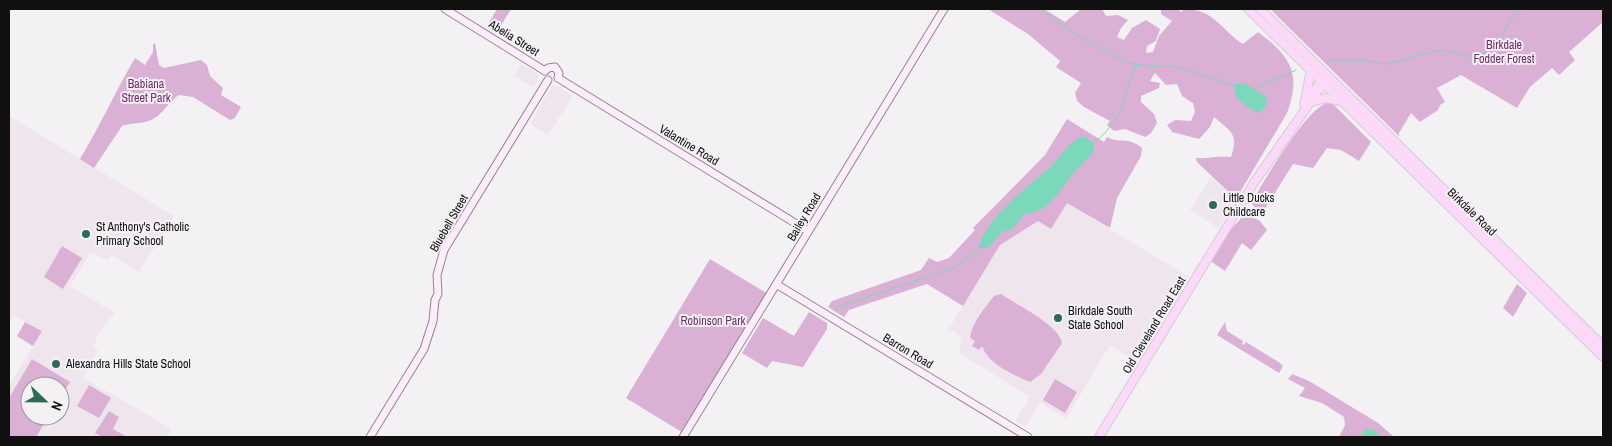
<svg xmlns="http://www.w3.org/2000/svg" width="1612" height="446" viewBox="0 0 1612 446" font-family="'Archivo Narrow',sans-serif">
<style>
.built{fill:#efe5ed;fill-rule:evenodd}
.green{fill:#dab0d5}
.water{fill:#7cd8ba}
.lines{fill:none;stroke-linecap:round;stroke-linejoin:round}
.stream{stroke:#7cd8ba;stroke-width:1}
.secondary-casing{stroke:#8c898b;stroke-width:9}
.primary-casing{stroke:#cfcfcf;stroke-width:10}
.secondary{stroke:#feecfc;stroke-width:7}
.primary{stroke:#fcd9f8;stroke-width:8}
.poi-dot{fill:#2c6a58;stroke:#f4f1f4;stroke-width:2}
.labels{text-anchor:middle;stroke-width:4;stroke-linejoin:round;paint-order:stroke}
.street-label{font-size:12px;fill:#111011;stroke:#f4f1f4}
.park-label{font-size:12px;fill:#712c6d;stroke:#f4f1f4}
.poi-label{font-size:12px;fill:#111011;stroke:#f4f1f4;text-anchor:start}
</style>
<rect width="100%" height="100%" fill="#f4f1f4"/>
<!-- built -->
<path class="built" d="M521 64 539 75 534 88 514 76Z
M556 85 573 96 548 135 533 126 531 122 552 86Z
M9 116 174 216 139 272 112 255 108 260 90 253 70 286 115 313 98 334 94 346 98 350 83 378 172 429 167 437H9V386L42 331 14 315 9 323ZM30 386H60V416H30Z
M1211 177 1236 199 1218 228 1190 210Z
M1067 203 1189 277 1181 290 1176 293 1136 358 1137 362 1110 345 1066 419 1040 402 1026 427 1015 421 1030 397 959 353 962 338 954 331 947 332 1000 245Z"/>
<!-- green -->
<path class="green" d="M497 9H511L497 32 487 26Z
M988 9H1044L1065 22 1081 9H1102L1106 16 1118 15 1128 20 1121 28 1117 37 1124 40 1132 28 1146 20 1160 29 1156 41 1147 46 1146 53 1153 52 1159 36 1172 21 1161 14V9H1176L1182 12 1184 9C1214 9 1220 29 1243 44L1258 32C1290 56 1302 73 1287 113L1236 199 1197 162 1196 158C1209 159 1219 155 1231 157 1239 133 1231 132 1214 117L1210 127 1199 139 1172 132 1167 125 1175 120 1191 121 1195 112 1193 103 1182 96 1177 84 1166 85 1155 73 1150 81 1160 83 1159 88 1141 96V102L1154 114 1157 123 1151 133 1145 137 1125 129 1114 131 1107 125 1110 121 1084 107 1077 101 1075 93 1081 83 1056 67 1060 61 1028 34Z
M1270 9H1603V22L1569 52 1575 60 1559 75 1552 68 1530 87 1517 108 1461 75 1437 88 1445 102 1440 105 1438 110 1420 122 1411 113 1399 133V136Z
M155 43 159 65 164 68 201 60 207 65 210 76 223 88 221 95 241 107 235 118 230 120 193 97 179 95C169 101 164 113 153 119 142 125 133 122 122 126L94 168 80 159C100 126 115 92 135 58L145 65 153 52V44Z
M1327 103H1332L1371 142 1359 161 1341 150 1327 148 1313 168 1293 164 1261 215 1252 204 1253 200C1265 179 1306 109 1327 103Z
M1067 119 1104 142 1107 137C1119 144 1128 136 1142 148L1141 156 1117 198 1110 228 1067 203 1051 229 1038 221 1000 245 963 306 927 284 849 310 844 317 828 307 832 301 921 270 929 258 937 262 949 258 975 230 973 228 1045 155Z
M1244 215 1259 220 1267 230 1251 250 1242 243 1225 271 1209 260 1218 244Z
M62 246 82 258 63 289 44 277Z
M710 259 770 295 685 434 626 398Z
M1517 284 1527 293 1513 317 1503 308Z
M1001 294C1017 305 1059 325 1062 343L1041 374 1030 382C1012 374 989 365 982 346L979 350 972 346 975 341 970 338C972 322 985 308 994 296Z
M809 312 827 323V329L803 367 772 361 767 368 742 353 763 318 794 336Z
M25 322 42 331 33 346 17 336Z
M1225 322 1227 331 1243 341 1242 344 1244 345 1246 342 1280 363 1283 366 1279 373 1217 335Z
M32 359 70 382 60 398V386H30V416H49L36 437H9V398Z
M1292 374 1309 381 1378 423 1394 437H1339L1345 425 1344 417 1322 403 1299 396 1305 388 1288 379Z
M1055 379 1077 392 1065 413 1043 400Z
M89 385 111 398 99 418 77 406Z
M109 411 119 417 113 429 127 437H102L95 433Z"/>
<!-- water -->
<path class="water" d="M1244 83 1266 97 1267 103 1263 110 1257 113C1245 104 1232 100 1235 84Z
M1083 136 1094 143V152C1087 160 1079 167 1072 175 1058 193 1050 211 1025 214L1010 231H1003L988 248H979C985 220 1025 189 1047 170 1060 159 1066 144 1083 136Z
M1367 429 1374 430 1382 437H1358Z"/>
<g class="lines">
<!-- stream -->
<path class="stream" d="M1040 9 1080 37 1128 63 1157 67H1179L1236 86
M1327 60H1362L1386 64 1440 50 1478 58 1498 42 1511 19 1522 9
M1254 89 1296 70
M1094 143C1105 134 1115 122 1121 109 1127 94 1128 78 1138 64
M834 310 840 306 956 267C964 261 974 255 980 247"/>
<!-- secondary casing -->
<g class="secondary-casing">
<path id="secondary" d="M445 9 545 71
M545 71 548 68 555 67 559 73 558 78
M558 78 808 231
M776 284 1028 437
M370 437 424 349 433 321 435 300 438 294 437 275 444 250 548 80
M683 437 944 9"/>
</g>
<!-- primary casing -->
<g class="primary-casing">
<path id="primary" d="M1248 9 1603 357
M1260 9 1603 346
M1305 100 1311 70
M1312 102 1326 98 1341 101
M1304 104 1324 78
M1253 184 1326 80
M1099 437 1255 181"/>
</g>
<!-- secondary -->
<use href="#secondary" class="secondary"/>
<!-- primary -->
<use href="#primary" class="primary"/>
</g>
<!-- markers -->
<g class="poi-dot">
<circle cx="1213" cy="205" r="5"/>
<circle cx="86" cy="234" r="5"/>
<circle cx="1058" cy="318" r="5"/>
<circle cx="56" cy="364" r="5"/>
</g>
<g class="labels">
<!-- street labels -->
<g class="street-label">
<text transform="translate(514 38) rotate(32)" y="4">Abelia Street</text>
<text transform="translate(689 145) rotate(31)" y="4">Valantine Road</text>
<text transform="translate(1472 212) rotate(44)" y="4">Birkdale Road</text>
<text transform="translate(804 217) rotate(-59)" y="4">Bailey Road</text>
<text transform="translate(449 223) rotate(-60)" y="4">Bluebell Street</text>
<text transform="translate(1154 325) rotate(-59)" y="4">Old Cleveland Road East</text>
<text transform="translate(908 351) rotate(31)" y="4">Barron Road</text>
</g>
<!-- park labels -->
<g class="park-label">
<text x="1504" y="49">Birkdale<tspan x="1504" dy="14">Fodder Forest</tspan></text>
<text x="146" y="88">Babiana<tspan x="146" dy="14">Street Park</tspan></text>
<text x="713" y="325">Robinson Park</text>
</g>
<!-- poi labels -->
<g class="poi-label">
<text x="1223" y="202">Little Ducks<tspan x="1223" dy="14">Childcare</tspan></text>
<text x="96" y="231">St Anthony's Catholic<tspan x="96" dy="14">Primary School</tspan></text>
<text x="1068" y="315">Birkdale South<tspan x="1068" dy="14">State School</tspan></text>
<text x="66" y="368">Alexandra Hills State School</text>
</g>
</g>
<!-- border -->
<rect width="1612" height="446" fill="none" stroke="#111011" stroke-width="20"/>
<!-- north arrow -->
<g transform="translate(45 401) rotate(112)"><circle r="24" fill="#f4f1f4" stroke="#999799"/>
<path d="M0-4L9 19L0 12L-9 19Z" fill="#2c6a58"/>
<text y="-8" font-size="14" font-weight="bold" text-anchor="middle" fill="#111011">N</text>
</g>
</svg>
